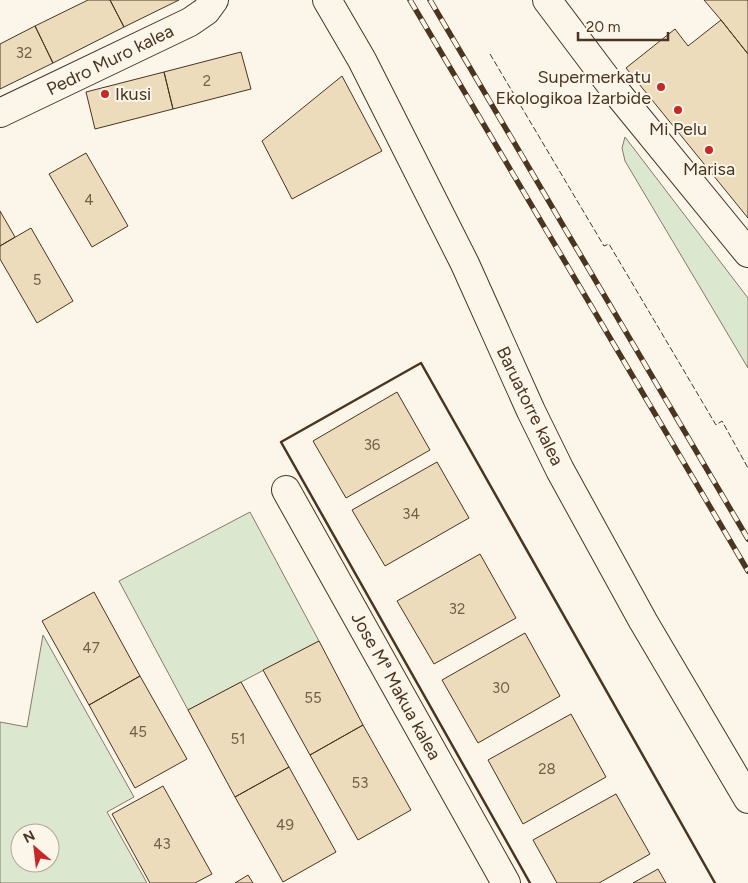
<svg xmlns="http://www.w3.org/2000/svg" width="748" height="883" viewBox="0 0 748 883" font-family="Figtree,sans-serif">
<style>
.green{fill:#dce7d0;stroke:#887966;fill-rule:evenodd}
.building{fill:#ecdcbc;stroke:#4a3520}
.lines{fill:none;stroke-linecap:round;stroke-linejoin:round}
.minor-casing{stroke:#4a3520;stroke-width:30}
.major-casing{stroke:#4a3520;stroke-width:30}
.minor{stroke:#fbf6e9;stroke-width:28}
.major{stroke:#fbf6e9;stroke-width:28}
.rail-casing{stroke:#4a3520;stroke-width:5.5}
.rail{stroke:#fbf6e9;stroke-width:4;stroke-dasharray:11;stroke-linecap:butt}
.fence{stroke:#4a3520;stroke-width:1;stroke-dasharray:6 2.5;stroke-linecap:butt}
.wall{stroke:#4a3520;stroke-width:2.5}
.poi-dot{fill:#c62828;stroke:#fbf6e9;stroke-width:2}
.labels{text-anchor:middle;stroke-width:4;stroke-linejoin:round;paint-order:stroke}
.number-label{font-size:15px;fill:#725f47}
.street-label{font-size:18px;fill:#4a3520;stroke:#fbf6e9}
.poi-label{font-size:18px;fill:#4a3520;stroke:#fbf6e9}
</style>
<rect width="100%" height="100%" fill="#fbf6e9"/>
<!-- green -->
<path class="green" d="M625 137 748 298V368L625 161 622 148Z
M250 512 319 641 188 710 119 581Z
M43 635 134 797 107 812 147 883H0V722L27 727ZM20 833H50V863H20Z"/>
<!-- building -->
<path class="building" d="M88 0H110L124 27 53 63 35 26Z
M110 0H179L124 27Z
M704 0H748V54L721 20Z
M721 20 748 54V218L626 68 675 29 688 46Z
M35 26 53 63 0 89V44Z
M241 52 251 89 173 109 164 72Z
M164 72 173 109 95 129 86 92Z
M342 76 382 151 292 199 262 141Z
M86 153 128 226 92 247 49 174Z
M0 211 15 237 0 246Z
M31 228 73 301 37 323 0 259V246Z
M397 392 430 450 346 498 313 441Z
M437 462 469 518 385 566 352 510Z
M480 554 516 618 434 664 397 601Z
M94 592 140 676 89 705 42 621Z
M525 633 560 696 478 743 442 680Z
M319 641 363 725 310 755 263 670Z
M140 676 187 759 135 788 89 705Z
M241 682 289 767 235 797 188 710Z
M571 714 606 777 523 824 488 760Z
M363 725 411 810 358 840 310 755Z
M289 767 336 852 283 882 235 797Z
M163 786 212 874 195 883H150L112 814Z
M616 794 650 854 599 883H557L533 840Z
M658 869 666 883H633Z
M248 875 253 883H235Z"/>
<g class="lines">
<!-- minor casing -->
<g class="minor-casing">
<path id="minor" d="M547 0 614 89 748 253
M0 113 190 22 206 11 214 0
M286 490 506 883"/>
</g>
<!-- major casing -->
<g class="major-casing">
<path id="major" d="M327 0 362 60 465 264 531 411 560 470 643 621 748 799"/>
</g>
<!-- minor -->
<use href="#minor" class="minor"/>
<!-- major -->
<use href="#major" class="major"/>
<!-- rail casing -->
<g class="rail-casing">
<path id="rail" d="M410 0 748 571
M430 0 748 539"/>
</g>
<!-- rail -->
<use href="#rail" class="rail"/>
<!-- fence -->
<path class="fence" d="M490 54 604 246 609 244 716 425 722 421 748 468"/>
<!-- wall -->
<path class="wall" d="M530 883 281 442 421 363 715 883"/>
</g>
<!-- markers -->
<g class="poi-dot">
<circle cx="661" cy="87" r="5"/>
<circle cx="105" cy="94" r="5"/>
<circle cx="678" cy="110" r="5"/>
<circle cx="709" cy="150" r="5"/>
</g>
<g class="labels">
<!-- number labels -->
<g class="number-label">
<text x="24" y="58">32</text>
<text x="207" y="86">2</text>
<text x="89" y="205">4</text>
<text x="37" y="285">5</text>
<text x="372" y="450">36</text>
<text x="411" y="519">34</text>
<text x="457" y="614">32</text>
<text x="91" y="653">47</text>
<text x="501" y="693">30</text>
<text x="313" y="703">55</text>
<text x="138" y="737">45</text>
<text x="238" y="744">51</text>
<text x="547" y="774">28</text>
<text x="360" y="788">53</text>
<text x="285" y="830">49</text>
<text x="162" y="849">43</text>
</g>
<!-- street labels -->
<g class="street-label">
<text transform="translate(110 60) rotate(-26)" y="6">Pedro Muro kalea</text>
<text transform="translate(530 406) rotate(64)" y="6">Baruatorre kalea</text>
<text transform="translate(396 686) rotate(61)" y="6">Jose Mª Makua kalea</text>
</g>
<!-- poi labels -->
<g class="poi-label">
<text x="651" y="83" text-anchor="end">Supermerkatu<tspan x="651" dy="21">Ekologikoa Izarbide</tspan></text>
<text x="115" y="100" text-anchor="start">Ikusi</text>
<text x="678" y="135">Mi Pelu</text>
<text x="709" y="175">Marisa</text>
</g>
</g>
<!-- north arrow -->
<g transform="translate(35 848) rotate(332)"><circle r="24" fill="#fbf6e9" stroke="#b4a999"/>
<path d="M0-4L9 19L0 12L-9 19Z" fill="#c62828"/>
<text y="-8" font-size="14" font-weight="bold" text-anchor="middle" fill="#4a3520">N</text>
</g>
<!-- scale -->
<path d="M578 32v8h90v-8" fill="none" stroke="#4a3520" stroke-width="2.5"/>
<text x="586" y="32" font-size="15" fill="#4a3520" stroke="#fbf6e9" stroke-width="4" paint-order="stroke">20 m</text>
</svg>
